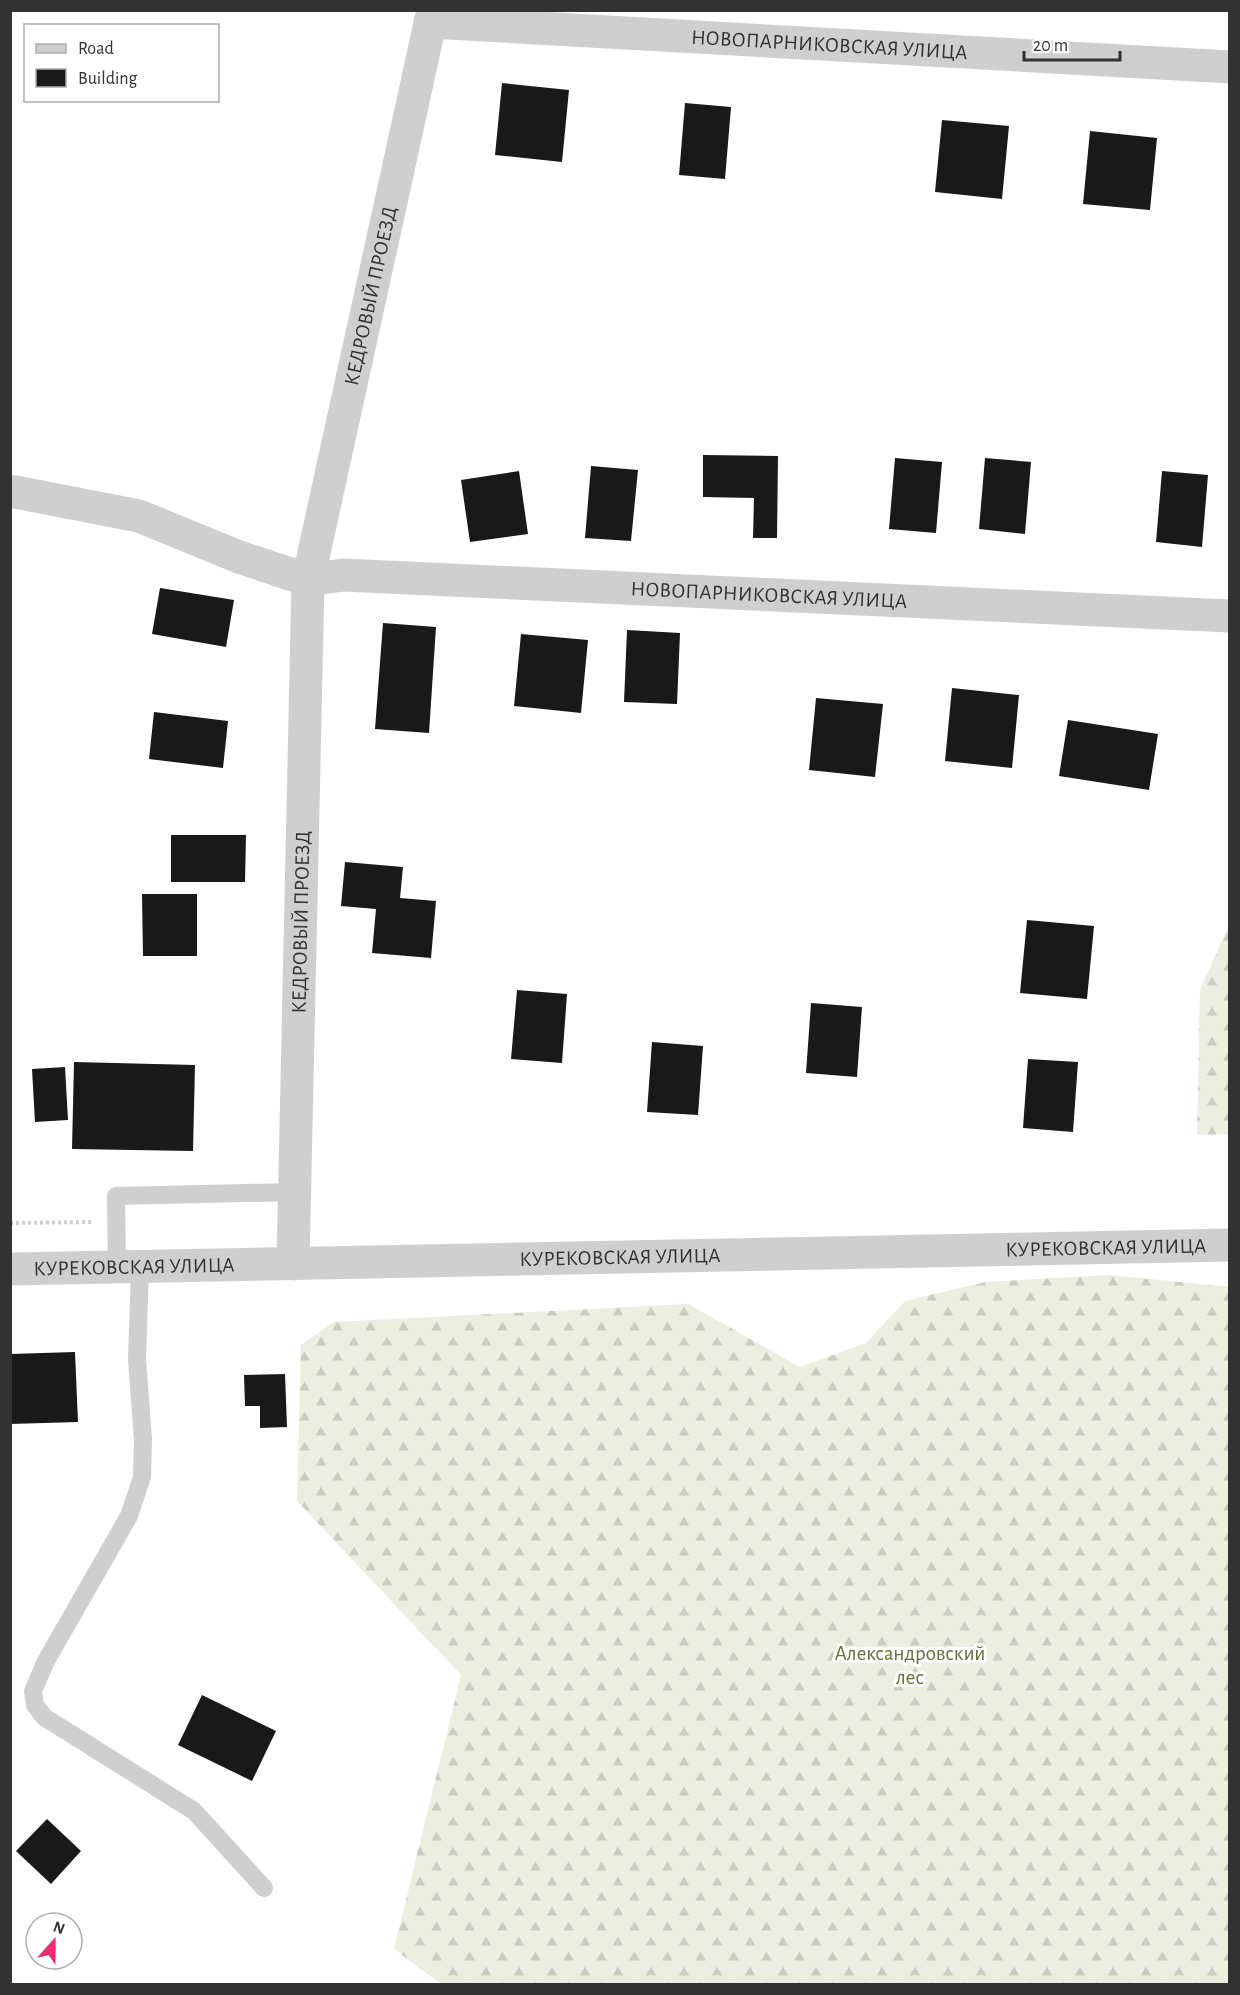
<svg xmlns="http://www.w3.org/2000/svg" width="1240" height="1995" viewBox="0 0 1240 1995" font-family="'Alegreya Sans',sans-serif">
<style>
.forest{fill:url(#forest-firs)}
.building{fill:#191919}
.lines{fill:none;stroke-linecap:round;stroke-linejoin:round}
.path{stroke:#cfcfcf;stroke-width:4;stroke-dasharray:3 3;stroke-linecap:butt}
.service{stroke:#cfcfcf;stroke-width:18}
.minor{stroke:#cfcfcf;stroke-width:33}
.tertiary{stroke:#cfcfcf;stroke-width:33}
.labels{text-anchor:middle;stroke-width:6;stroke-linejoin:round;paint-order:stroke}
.street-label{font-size:21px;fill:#323232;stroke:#fff}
.park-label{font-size:21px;fill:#63723a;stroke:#fff}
</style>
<defs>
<pattern id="forest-firs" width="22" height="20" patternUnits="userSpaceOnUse" patternTransform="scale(1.5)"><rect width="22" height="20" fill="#ecefdf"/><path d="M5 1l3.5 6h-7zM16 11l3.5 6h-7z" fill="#cbcdc0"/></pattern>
</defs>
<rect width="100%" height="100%" fill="#fff"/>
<!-- forest -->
<path class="forest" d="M1229 925V1134L1197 1135 1200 990Z
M1110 1275 1229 1287V1984H441L394 1949 461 1675 297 1501 301 1345 334 1322 688 1304 800 1367 866 1343 905 1301 985 1282Z"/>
<!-- building -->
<path class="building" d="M502 83 569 90 562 162 495 155Z
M685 103 731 107 725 179 679 175Z
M942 120 1009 126 1002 199 935 192Z
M1090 131 1157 138 1150 210 1083 204Z
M703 455 778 456 777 538H753L754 498 703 497Z
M895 458 942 462 936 533 889 529Z
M985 458 1031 462 1025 534 979 529Z
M591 466 638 470 631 541 585 538Z
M519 471 528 534 470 542 461 480Z
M1162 471 1208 475 1202 547 1156 542Z
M160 588 234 600 226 647 152 634Z
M383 623 436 627 429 733 375 729Z
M627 630 680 633 677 704 624 702Z
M521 634 588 640 581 713 514 706Z
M952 688 1019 695 1012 768 945 761Z
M816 698 883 704 875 777 809 770Z
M154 712 228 721 223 768 149 759Z
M1068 720 1158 734 1149 790 1059 776Z
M171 835H246L245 882H171Z
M345 862 403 867 400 898 436 901 431 958 372 953 376 909 341 906Z
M142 894H197V956H143Z
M1027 920 1094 926 1087 999 1020 993Z
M517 990 567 994 562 1063 511 1059Z
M811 1003 862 1007 857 1077 806 1073Z
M652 1042 703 1046 698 1115 647 1112Z
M1028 1059 1078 1062 1073 1132 1023 1128Z
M74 1062 195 1065 193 1151 72 1149Z
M65 1067 68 1120 35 1122 32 1069Z
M75 1352 78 1422 10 1424V1354Z
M285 1374 287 1427 260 1428V1406H245L244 1375Z
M202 1695 276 1731 252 1781 178 1745Z
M47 1819 81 1851 51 1884 16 1851Z"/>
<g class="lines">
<!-- path -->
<path class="path" d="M10 1223 91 1222"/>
<!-- service -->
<path class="service" d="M117 1268 116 1196 294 1192
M140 1268 137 1360 143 1439 142 1477 129 1516 46 1661 33 1691 35 1705 44 1717 194 1811 264 1888"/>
<!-- minor -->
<g class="minor">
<path id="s1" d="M430 22 1230 67"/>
<path id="s2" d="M10 491 139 516 239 557 308 580 343 575 1230 616"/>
<path id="s3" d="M293 1264 308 580 433 10"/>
</g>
<!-- tertiary -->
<path class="tertiary" id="s4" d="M10 1269 1230 1245"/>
</g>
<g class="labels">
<!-- street labels -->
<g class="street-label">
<text dy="7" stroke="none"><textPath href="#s1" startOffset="400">НОВОПАРНИКОВСКАЯ УЛИЦА</textPath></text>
<text dy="7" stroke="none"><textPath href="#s3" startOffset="975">КЕДРОВЫЙ ПРОЕЗД</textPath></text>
<text dy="7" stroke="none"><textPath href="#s2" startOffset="774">НОВОПАРНИКОВСКАЯ УЛИЦА</textPath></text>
<text dy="7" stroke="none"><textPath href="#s3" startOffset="342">КЕДРОВЫЙ ПРОЕЗД</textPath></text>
<text dy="7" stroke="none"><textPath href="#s4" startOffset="1096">КУРЕКОВСКАЯ УЛИЦА</textPath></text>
<text dy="7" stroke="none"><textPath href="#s4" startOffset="610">КУРЕКОВСКАЯ УЛИЦА</textPath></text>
<text dy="7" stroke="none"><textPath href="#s4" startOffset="124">КУРЕКОВСКАЯ УЛИЦА</textPath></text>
</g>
<!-- park labels -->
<g class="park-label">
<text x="910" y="1660">Александровский<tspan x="910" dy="24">лес</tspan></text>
</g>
</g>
<!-- border -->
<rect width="1240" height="1995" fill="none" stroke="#323232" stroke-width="24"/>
<!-- legend -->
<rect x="24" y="24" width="195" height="78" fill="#ffffff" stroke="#adadad" stroke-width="1.5"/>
<rect x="36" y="44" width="30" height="9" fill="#cfcfcf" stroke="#adadad" stroke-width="1.5"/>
<text x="78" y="54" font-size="18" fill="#323232">Road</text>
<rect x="36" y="69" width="30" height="18" fill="#191919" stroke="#adadad" stroke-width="1.5"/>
<text x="78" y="84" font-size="18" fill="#323232">Building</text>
<!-- north arrow -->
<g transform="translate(54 1941) rotate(21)"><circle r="28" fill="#ffffff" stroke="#adadad" stroke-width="1.5"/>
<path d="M0-4.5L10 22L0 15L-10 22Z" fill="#f32a6e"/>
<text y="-9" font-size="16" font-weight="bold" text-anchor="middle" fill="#323232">N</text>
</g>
<!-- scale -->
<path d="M1024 51v9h96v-9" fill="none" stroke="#323232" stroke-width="3"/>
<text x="1033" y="51" font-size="18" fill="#323232" stroke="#ffffff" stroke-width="4.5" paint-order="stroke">20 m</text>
</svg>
